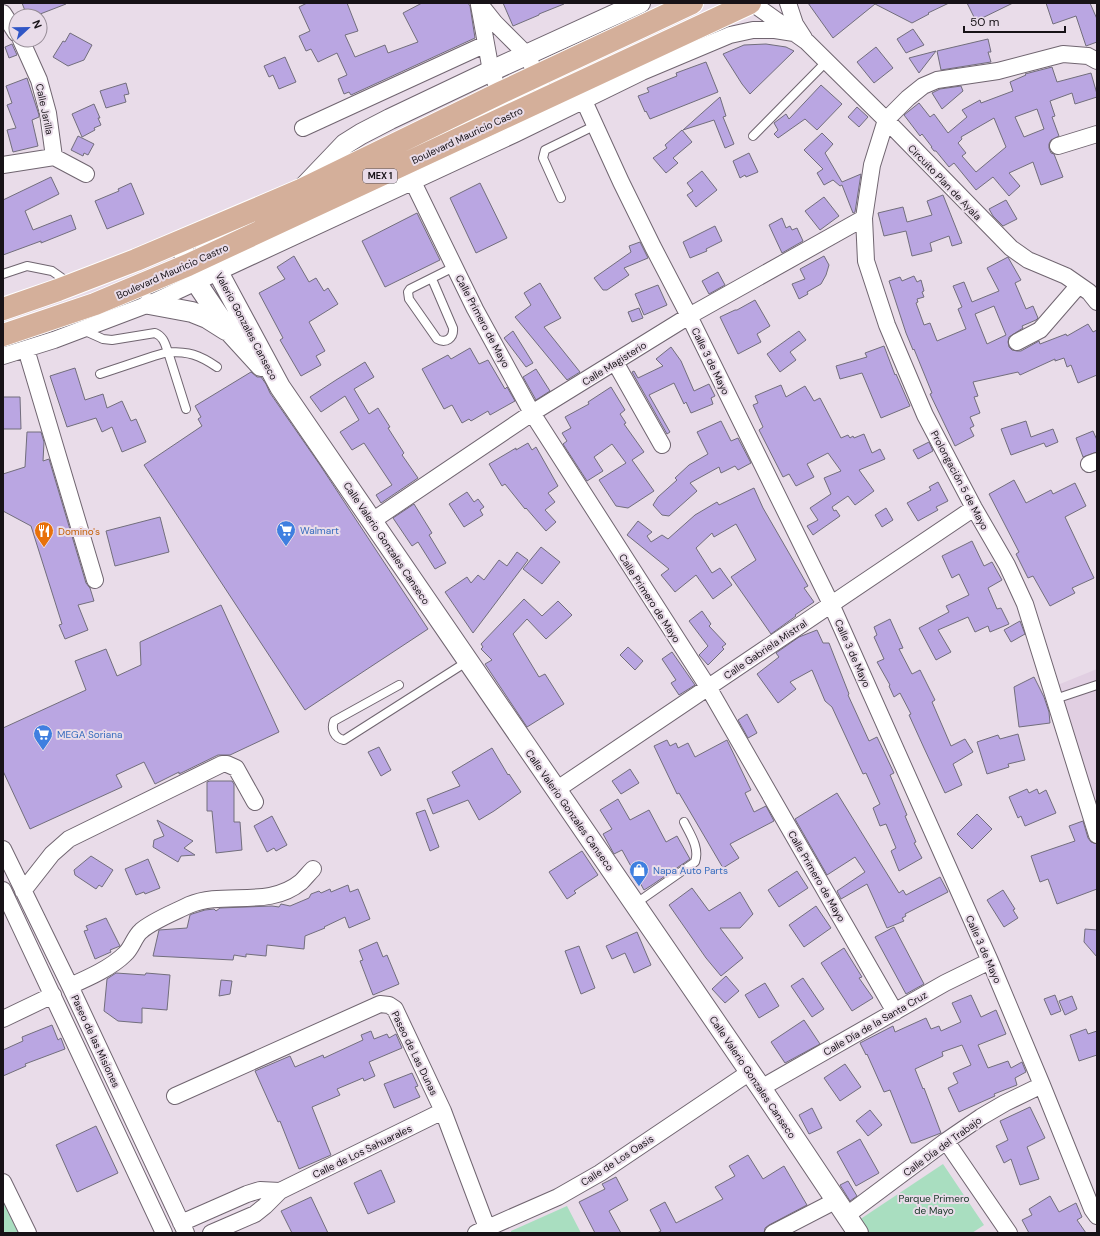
<svg xmlns="http://www.w3.org/2000/svg" width="1100" height="1236" viewBox="0 0 1100 1236" font-family="'DM Sans',sans-serif">
<style>
.built{fill:#e1cfe2}
.green{fill:#a9dec0}
.building{fill:#baa6e2;stroke:#726e7c;fill-rule:evenodd}
.lines{fill:none;stroke-linecap:round;stroke-linejoin:round}
.service-casing{stroke:#706570;stroke-width:10}
.minor-casing{stroke:#706570;stroke-width:18}
.tertiary-casing{stroke:#706570;stroke-width:22}
.primary-casing{stroke:#fff;stroke-width:24}
.service{stroke:#fff;stroke-width:8}
.minor{stroke:#fff;stroke-width:16}
.tertiary{stroke:#fff;stroke-width:20}
.primary{stroke:#d4af9a;stroke-width:22}
.labels{text-anchor:middle;stroke-width:4;stroke-linejoin:round;paint-order:stroke}
.shield{fill:#e9dce9;stroke:#564f56;stroke-width:1}
.shield-label{font-size:9px;font-weight:bold;fill:#171217}
.street-label{font-size:10px;fill:#171217;stroke:#e9dce9}
.shop-label{font-size:10px;fill:#366cbe;stroke:#e9dce9;text-anchor:start}
.food-label{font-size:10px;fill:#c56008;stroke:#e9dce9;text-anchor:start}
.park-label{font-size:10px;fill:#143323;stroke:#e9dce9}
</style>
<rect width="100%" height="100%" fill="#e9dce9"/>
<!-- built -->
<path class="built" d="M1097 669V822L1055 686Z"/>
<!-- green -->
<path class="green" d="M943 1164 984 1225 972 1233H863L856 1222Z
M3 1174 31 1233H3Z
M567 1206 581 1233H511V1231Z"/>
<!-- building -->
<path class="building" d="M22 3H66V4L35 16H27Z
M307 3H347L358 31 345 35 355 57 385 45 388 53 418 42 403 13 422 3H468L470 6 475 38 351 95 349 92 344 94 338 79 347 75 337 53 318 62 311 49 306 51 299 36 310 31 299 7Z
M503 3H564V4L539 14V15L513 26Z
M808 3H949L928 13 929 14 912 23 875 4 833 38Z
M967 3H1013L976 21Z
M1046 3H1090L1097 19V42L1086 46 1076 16 1053 24Z
M913 29 924 45 906 53 897 39Z
M70 33 92 45 84 60 68 66 53 57 63 41 65 42Z
M988 39 991 52H988L991 62 941 70 937 51Z
M12 44 17 55 9 58 5 47Z
M766 44 786 47 794 51 750 94 742 84 723 54 744 45Z
M876 47 893 68 874 83 857 62Z
M936 51 919 73 909 58Z
M285 57 296 82 279 89 273 75 269 77 264 66Z
M706 62 718 92 650 119 646 111 645 112 638 96 649 92 647 88 677 76 676 73Z
M1052 67 1057 82 1091 73 1097 94V97L1075 104 1072 93 1050 101 1055 116 1052 117 1059 136 1051 140 1049 144V148L1051 153 1054 154 1063 177 1041 185 1033 162 1009 173 1020 186 1009 196 993 177 976 190 954 163 949 167 936 151H934L931 147H932L922 134 920 136 904 115 919 103 930 117 934 114 948 133 967 117 962 110 980 100 981 103 1013 91 1010 82 1026 75 1025 74ZM1037 109 1044 129 1024 137 1015 117ZM994 118 1006 147 976 172 962 156 966 153 958 143 962 139 961 137Z
M27 78 39 115V117L32 120 38 146 13 152 7 130 16 128 7 105 12 103 6 86Z
M126 83 129 94 124 95 126 102 106 108 100 91Z
M821 85 842 104 817 130 805 119 778 138 774 134 778 130 774 123 786 114 789 119Z
M961 86 963 91 942 109 932 93 940 89Z
M720 97 726 116 723 117 734 144 725 148 714 120 683 130Z
M94 104 100 118H98L101 125 94 128 95 130 82 137 72 114Z
M857 107 868 117 859 127 848 117Z
M682 130 692 142 673 158 678 163 666 173 653 158 667 148 665 145Z
M822 133 833 144 825 153 842 182 861 174 855 212 853 213 842 185 840 186 833 180 824 185 817 173 823 169 804 150Z
M78 136 94 144 88 155 84 153 83 156 71 150Z
M749 153 758 172 746 177 745 175 740 178 733 161Z
M702 171 717 190 696 207 687 195 693 191 687 183Z
M51 177 59 194 25 211 33 230 71 215 76 229 41 243V241L3 255V200Z
M131 183 144 214 107 229 95 201 119 191 118 189Z
M480 183 507 238 476 253 450 198Z
M943 195 962 243 952 246 949 236 930 243 932 251 912 256 906 231 884 236 878 213 903 207 907 222 932 215 927 201Z
M824 197 839 216 820 230 805 211Z
M1006 200 1017 219 1003 226 993 216 989 209Z
M417 213 440 260 385 287 362 241Z
M782 218 786 228 790 226 792 230 797 228 803 241 782 253 769 225Z
M715 226 722 241 706 249 707 251 690 258 683 242Z
M640 242 648 258 624 268 629 275 607 290H603L594 278 631 252 629 246Z
M294 256 309 282 316 278 324 291 328 288 338 304 309 322 325 351 316 356 321 365 301 376 280 340 283 338 259 293 285 279 277 267Z
M824 256 829 265 826 275 821 284 807 292 808 294 799 299 792 284 805 279 800 269Z
M1008 257 1009 259 1021 280 1015 283 1026 309 1033 306 1038 318 1036 320 1022 326 1023 328 1009 337 1008 342 1009 347 1012 350 1017 351H1021L1039 341 1040 344 1066 334 1067 336 1088 324 1093 332 1097 330V375L1078 383 1071 365 1067 367 1064 358 1055 361V359L1020 375 1018 372 973 382 978 396 974 397 980 413 970 417 974 426 970 428 974 436 955 446 930 394 932 393 914 349 913 350 906 333 889 281 900 277 902 281 914 276 917 282 921 280 924 291 922 292 924 297 917 299 918 302 916 303 924 325 930 323 937 341 966 329 958 309 962 307 953 286 964 282 972 302 999 291 987 268ZM994 306 1006 335 987 344 975 314Z
M718 272 725 285 709 294 702 281Z
M540 283 561 318 544 327 580 372 567 380 515 317 531 305 524 293Z
M658 285 667 305 644 315 635 294Z
M755 300 770 326 757 334 761 342 738 354 720 317 735 310H737Z
M639 308 643 318 632 322 628 312Z
M513 331 533 363 526 367 504 338Z
M799 331 806 340 790 352 796 360 780 372 767 354Z
M884 346 895 375 896 374 910 406 881 418 862 373 840 379 836 366 867 357 865 353Z
M671 347 681 361 694 391 709 384 715 396 711 398 713 404 691 413 686 402 684 404 674 383 649 395 670 432 667 434 632 372 634 371 638 378 663 366 656 359Z
M470 348 479 364 488 360 505 389 507 387 515 401 490 415 488 411 471 421 469 419 462 423 452 405 444 409 422 369 448 355 451 359Z
M365 362 374 377 354 389 369 414 378 408 390 427 388 428 404 453 402 455 418 478 381 503 376 495 392 485 364 443 352 450 340 432 359 420 345 396 321 412 310 397 336 380Z
M75 368 85 400 103 394 107 408 122 401 131 421 136 419 146 442 122 452 112 427 102 432 96 418 67 427 50 376Z
M536 369 550 391 536 400 523 377Z
M251 372 257 377H261L266 384 270 393 320 465 428 629 305 710 144 465 202 426 198 419 201 417 195 406Z
M781 385 786 397 805 386 814 401 820 398 841 438 848 435 850 438 853 436 854 438 864 434 872 453 880 449 885 459 859 470 874 491 855 505 848 496 832 507 834 511 836 510 840 516 813 535 807 526 818 520 810 508 831 494 824 478 841 471 828 453 807 464 814 477 796 486 789 474 783 477 759 430 763 427 753 405 758 403 755 396Z
M611 387 625 410 620 414 626 423 624 424 644 452 632 460 654 491 628 508 616 506 599 480 626 463 612 444 594 457 603 471 587 481 563 444 567 441 562 433 571 428 565 417 589 404 588 402Z
M3 397H20L21 429H3Z
M721 421 731 441 738 438 751 463 738 470 735 466 721 473 719 467 690 483 697 491 669 516 662 515 653 505 658 497 677 480 675 478 689 465 708 454 697 432Z
M1026 421 1031 437 1053 429 1058 442 1046 447 1044 443 1011 455 1001 429Z
M1093 431 1097 440V452L1083 457 1076 438Z
M27 432H41L44 442 43 461 49 459 86 583 90 588 94 601 78 605 88 630 65 639 59 625 62 624 31 526 3 511V474L25 467Z
M929 442 933 451 918 459 913 450Z
M528 443 532 450 536 447 558 486 548 493 555 502 545 510 556 522 546 531 526 508 525 509 505 484 502 486 489 464 516 448V450Z
M1014 480 1026 503 1051 490 1053 494 1075 483 1086 506 1065 517 1094 578 1072 588 1075 593 1050 606 1033 576 1028 578 1016 554 1019 552 989 494Z
M938 482 948 501 936 507 938 510 918 521 907 503 931 490 929 487Z
M754 488 763 508 808 586 804 588 814 602 795 615 796 616 771 634 731 577 756 560 736 524 714 537 712 533 696 548 712 573 720 568 732 585 713 599 696 575 675 592 661 575 669 569 627 535 638 521 652 532 647 536 651 542 662 535 668 539 695 515 717 502 719 505Z
M467 492 474 502 478 499 484 507 480 510 483 515 464 527 449 504Z
M414 504 432 533 429 535 446 563 435 569 418 542 412 546 393 518Z
M886 508 893 520 882 527 875 515Z
M160 517 169 552 115 566 106 531Z
M972 541 984 566 992 562 1002 580 988 588 997 609 1001 608 1009 624 990 632 988 626 975 632 968 617 938 630 951 652 936 660 919 628 949 612 946 606 969 595 959 574 952 578 942 556Z
M541 547 560 562 542 584 523 569Z
M517 552 528 560 473 633 445 592 467 577 471 583 478 575 484 580 499 560 507 566Z
M524 599 542 616 558 601 572 615 546 639 527 619 513 634 539 677 545 674 564 704 527 727 485 664 492 660 481 649 483 647 481 644Z
M221 605 279 732 230 755H218L179 774V772L155 784 144 762 116 775 122 787 30 829 3 771V728L86 690 75 661 106 649 117 676 141 665 140 642Z
M702 611 711 624 709 626 726 644 722 647 724 649 708 665 699 655 708 646 689 621Z
M890 619 903 648 899 649 912 674 920 670 935 700 932 702 951 746 965 739 973 752 953 764 962 785 945 793 924 748 909 715 911 714 900 693 894 697 889 686 890 685 877 662 884 659 874 637 877 635 874 627Z
M1020 621 1025 634 1011 642 1004 630Z
M817 630 823 643H829L849 694 848 695 869 741 877 737 894 773 890 775 907 815 905 816 916 842 914 843 922 858 899 871 891 851 896 848 886 824 880 826 873 808 880 804 866 773 863 774 832 707 825 701 812 670 790 682 796 689 778 703 757 674 779 657 776 653 799 637Z
M628 647 643 661 635 670 620 655Z
M672 652 695 685 679 695 671 683 676 680 662 659Z
M1034 677 1044 697 1049 712 1050 723 1019 727 1014 687Z
M747 714 757 733 748 738 738 720Z
M1018 734 1025 760 1008 764 1009 767 987 774 977 742 998 735 1000 739Z
M667 740 670 746 676 743 678 748 688 743 695 757 727 740 751 790 745 793 754 812 766 806 774 821 730 844 739 858 723 868 679 793 677 794 654 746Z
M379 747 391 770 381 776 368 752Z
M492 748 508 775 509 774 521 792 494 811 479 820 468 800 433 814 427 799 460 786 452 772Z
M630 769 639 783 621 794 612 781Z
M210 781H232L234 784V822H240L242 850 216 853 212 811H207V782Z
M1027 789 1029 793 1037 789 1039 794 1046 790 1056 813 1025 826 1021 816 1018 818 1009 797Z
M837 793 899 893 903 890 906 895 940 877 948 892 905 914 906 916 902 918 904 921 887 928 867 884 841 899 837 891 865 872 855 857 827 875 795 819Z
M618 799 630 820 649 810 666 842 677 836 690 859 652 885 644 890 622 850 614 854 603 834 612 829 600 810Z
M425 810 439 847 430 851 416 813Z
M977 814 992 829 972 849 957 834Z
M272 816 287 845 276 851 274 848 267 852 254 826Z
M157 820 193 841 184 848 195 855 181 856 178 862 153 847 154 840 164 836Z
M1083 821 1088 838 1091 842 1097 844V889L1057 904 1048 879 1040 882 1031 856 1075 841 1069 826Z
M582 851 598 875 574 891 576 893 567 899 549 872Z
M91 856 113 870 102 887 99 885 96 889 75 875 74 870Z
M148 859 160 888 145 894 144 892 136 895 125 869Z
M797 871 808 888 779 907 768 890Z
M348 885 350 892 358 889 370 919 349 928 345 917 324 927 325 928 305 936 304 949 267 945 266 956 246 954V957L234 955 233 960 153 956 159 930 187 928 190 915 192 914 205 910 214 909 216 911 220 908 272 906 279 907 281 904 290 906 309 898 311 894 319 891 321 893 330 889 331 892Z
M692 888 709 911 740 892 753 914 740 928H720L743 958 721 976 706 958 669 905Z
M1003 890 1015 909 1013 910 1018 918 1004 927 987 900Z
M816 906 831 928 804 947 789 925Z
M106 918 120 946 110 950 111 952 95 959 84 931 88 930 86 926Z
M894 927 924 984 906 994 875 937Z
M1085 929 1097 930V957L1084 942Z
M637 932 651 965 634 973 625 953 612 959 606 946Z
M377 942 383 957 387 955 399 984 373 995 360 961 363 960 359 950Z
M579 946 595 988 581 994 565 951Z
M844 948 862 977 859 978 873 998 852 1011 821 963Z
M116 973 145 975 146 973 170 975 167 1010 142 1008V1023L118 1021 104 1011 107 979Z
M726 976 739 991 725 1003 712 989Z
M803 978 824 1009 812 1017 791 986Z
M221 980 232 981 230 994 219 996Z
M765 983 779 1006 759 1018 745 995Z
M971 995 981 1017 996 1010 1006 1034 978 1045 988 1068 1008 1061 1011 1068 1022 1062 1026 1072 1015 1078 1017 1085 994 1094 995 1096 959 1112 948 1088 958 1083 953 1073 971 1065 962 1045 942 1052 943 1056 915 1069 923 1089 924 1088 941 1133 915 1143H911L890 1090 884 1092 867 1054 866 1055 860 1043 893 1026 895 1032 926 1018 931 1029 939 1026 941 1031 961 1022 952 1003Z
M1055 995 1061 1011 1051 1015 1044 999Z
M1072 996 1077 1009 1065 1015 1059 1001Z
M804 1020 820 1044 785 1063 771 1042Z
M52 1025 58 1040 61 1038 65 1049 25 1064 26 1066 3 1076V1050L23 1041 22 1037Z
M1086 1029 1088 1034 1097 1031V1055L1079 1061 1070 1035Z
M371 1031 374 1039 387 1034 389 1038 396 1034 402 1048 369 1062 375 1076 364 1081 363 1078 337 1089 340 1095 312 1107 331 1155 299 1169 280 1121 278 1122 255 1071 290 1056 295 1067 323 1055 324 1058 363 1040 361 1035Z
M845 1064 861 1087 840 1101 824 1078Z
M412 1073 418 1086 415 1087 420 1097 394 1108 384 1084Z
M1030 1107 1045 1138 1027 1147 1039 1179 1020 1185 1011 1159 1004 1163 996 1146 1008 1140 1000 1121Z
M812 1108 822 1128 809 1134 799 1115Z
M870 1110 882 1125 868 1136 856 1121Z
M96 1126 118 1173 77 1192 56 1145Z
M860 1139 879 1173 856 1186 837 1152Z
M748 1155 763 1179 784 1166 807 1205 769 1225 765 1228 764 1233H657L661 1231 650 1210 665 1202 676 1223 723 1199 715 1187 735 1176 729 1166Z
M381 1170 395 1202 368 1214 354 1183Z
M616 1177 628 1200 609 1211 621 1233H595L579 1202 605 1189 602 1184Z
M848 1181 857 1196 850 1201 840 1185Z
M1050 1196 1059 1212 1076 1203 1082 1217 1077 1220 1086 1233H1029L1022 1220 1032 1215 1029 1209Z
M311 1197 328 1233H292L281 1211Z"/>
<g class="lines">
<!-- service casing -->
<g class="service-casing">
<path id="service" d="M753 136 826 62
M561 198 543 158 545 150 596 125
M3 274 27 266 52 271 69 283
M432 279 453 328C454 338 446 344 437 339L409 299 408 292 410 289 454 267
M83 330 103 339 112 340 155 333C164 337 165 344 168 352 189 352 198 354 217 367
M100 374 154 356 168 352 186 409
M399 685 334 721C331 729 334 738 344 740L468 661
M1055 699 1097 685
M635 904 695 862C700 848 690 834 684 822"/>
</g>
<!-- minor casing -->
<g class="minor-casing">
<path id="minor" d="M479 3 495 23 527 55 551 107
M752 3 807 42 886 120 1011 248 1028 260 1066 276 1089 292 1097 302
M788 3 795 24 804 38
M479 5 491 71 512 124
M3 13 16 33
M21 40 39 80 48 113 54 157 86 174
M1097 61 1088 56 1063 54 998 71 937 80 923 86 908 98 886 120 872 165 864 218 866 261 887 325 925 415 974 508 1007 565 1025 604 1097 835
M584 101 621 182 653 247 689 316 831 604 990 961 1042 1085 1092 1209 1097 1216
M303 128 486 44
M1058 146 1097 134
M3 165 54 157
M413 182 475 309 532 413 708 687 895 1012
M1017 342 1040 330 1079 285
M26 349 95 580
M3 356 54 340 149 304 515 134 642 72 730 35 753 30H775L794 33
M615 362 662 445
M1089 464 1097 461
M372 521 532 413 689 316 864 218
M556 790 974 508
M3 849 70 986 186 1233
M3 890 164 1233
M23 891 52 854 69 839 222 764H227L236 768 255 802
M70 986C88 978 111 968 125 954 132 948 134 937 141 931 152 921 175 912 189 905 225 890 268 909 301 882 305 878 309 873 313 869
M3 1019 53 995
M761 1088 945 983 990 961
M175 1096 380 1004 389 1005 395 1009 443 1111 489 1233
M946 1141 1009 1233
M3 1182 28 1233
M847 1215 946 1141 981 1117 1005 1103 1042 1085
M181 1223 247 1194 260 1190 280 1191
M211 1233 255 1214 265 1206 280 1191 443 1111
M476 1233 558 1197 600 1173 750 1072
M773 1233 837 1200"/>
</g>
<!-- tertiary casing -->
<g class="tertiary-casing">
<path id="tertiary" d="M303 188 345 144 361 134 390 119 491 71 640 3
M200 233 218 272 280 387 761 1088 858 1233
M179 242 196 282 229 331 261 366
M149 304 192 312 207 318 226 330"/>
</g>
<!-- primary casing -->
<g class="primary-casing">
<path id="primary" d="M3 309 58 290 136 260 301 190 500 93 692 3
M3 335 95 304 188 265 750 3"/>
</g>
<!-- service -->
<use href="#service" class="service"/>
<!-- minor -->
<use href="#minor" class="minor"/>
<!-- tertiary -->
<use href="#tertiary" class="tertiary"/>
<!-- primary -->
<use href="#primary" class="primary"/>
</g>
<!-- icons -->
<defs>
<g id="supermarket-pin" transform="scale(1)"><path d="M0 17L-7.5 6A9.5 9.5 0 1 1 7.5 6Z" fill="#3f7fe0" stroke="#e9dce9"/><path d="M-6-5.5h2.5l.6 2H6L4.5 2H-2.5L-4.4-4H-6ZM-1.5 3.2a1.3 1.3 0 1 0 .1 0ZM3 3.2a1.3 1.3 0 1 0 .1 0Z" fill="#fff"/></g>
<g id="restaurant-pin" transform="scale(1)"><path d="M0 17L-7.5 6A9.5 9.5 0 1 1 7.5 6Z" fill="#e8710a" stroke="#e9dce9"/><path d="M-5-6h1v4h1v-4h1v4h1v-4h1v5L-1.5 .5V6h-2V.5L-5-1ZM5-6V6H3V1.5H1.5Q1.5-4 5-6Z" fill="#fff"/></g>
<g id="shop-pin" transform="scale(1)"><path d="M0 17L-7.5 6A9.5 9.5 0 1 1 7.5 6Z" fill="#3f7fe0" stroke="#e9dce9"/><path d="M-5-2.5h2.3a2.7 3.5 0 0 1 5.4 0H5L5.5 6h-11ZM-1.5-2.5h3a1.5 2.3 0 0 0-3 0Z" fill="#fff"/></g>
</defs>
<g fill-rule="evenodd">
<use href="#supermarket-pin" x="286" y="530"/>
<use href="#restaurant-pin" x="44" y="531"/>
<use href="#supermarket-pin" x="43" y="734"/>
<use href="#shop-pin" x="639" y="870"/>
</g>
<g class="labels">
<!-- shield labels -->
<rect class="shield" x="363" y="169" width="34" height="14" rx="3"/>
<g class="shield-label">
<text x="380" y="179">MEX 1</text>
</g>
<!-- street labels -->
<g class="street-label">
<text transform="translate(45 109) rotate(78)" y="4">Calle Jarilla</text>
<text transform="translate(467 135) rotate(-25)" y="4">Boulevard Mauricio Castro</text>
<text transform="translate(945 182) rotate(46)" y="4">Circuito Plan de Ayala</text>
<text transform="translate(172 271) rotate(-24)" y="4">Boulevard Mauricio Castro</text>
<text transform="translate(483 321) rotate(62)" y="4">Calle Primero de Mayo</text>
<text transform="translate(247 326) rotate(62)" y="4">Valerio Gonzales Canseco</text>
<text transform="translate(711 361) rotate(64)" y="4">Calle 3 de Mayo</text>
<text transform="translate(614 363) rotate(-32)" y="4">Calle Magisterio</text>
<text transform="translate(960 480) rotate(62)" y="4">Prolongación 5 de Mayo</text>
<text transform="translate(387 543) rotate(56)" y="4">Calle Valerio Gonzales Canseco</text>
<text transform="translate(650 598) rotate(57)" y="4">Calle Primero de Mayo</text>
<text transform="translate(765 649) rotate(-34)" y="4">Calle Gabriela Mistral</text>
<text transform="translate(853 653) rotate(66)" y="4">Calle 3 de Mayo</text>
<text transform="translate(570 810) rotate(55)" y="4">Calle Valerio Gonzales Canseco</text>
<text transform="translate(817 876) rotate(60)" y="4">Calle Primero de Mayo</text>
<text transform="translate(984 949) rotate(66)" y="4">Calle 3 de Mayo</text>
<text transform="translate(875 1023) rotate(-30)" y="4">Calle Día de la Santa Cruz</text>
<text transform="translate(96 1041) rotate(65)" y="4">Paseo de las Misiones</text>
<text transform="translate(415 1053) rotate(64)" y="4">Paseo de Las Dunas</text>
<text transform="translate(753 1077) rotate(56)" y="4">Calle Valerio Gonzales Canseco</text>
<text transform="translate(942 1146) rotate(-36)" y="4">Calle Día del Trabajo</text>
<text transform="translate(362 1151) rotate(-26)" y="4">Calle de Los Sahuarales</text>
<text transform="translate(617 1160) rotate(-33)" y="4">Calle de Los Oasis</text>
</g>
<!-- shop labels -->
<g class="shop-label">
<text x="300" y="534">Walmart</text>
<text x="57" y="738">MEGA Soriana</text>
<text x="653" y="874">Napa Auto Parts</text>
</g>
<!-- food labels -->
<g class="food-label">
<text x="58" y="535">Domino's</text>
</g>
<!-- park labels -->
<g class="park-label">
<text x="934" y="1202">Parque Primero<tspan x="934" dy="12">de Mayo</tspan></text>
</g>
</g>
<!-- border -->
<rect width="1100" height="1236" fill="none" stroke="#171217" stroke-width="8"/>
<!-- north arrow -->
<g transform="translate(28 28) rotate(68)"><circle r="19" fill="#e9dce9" stroke="#958b95"/>
<path d="M0-3L7 15L0 10L-7 15Z" fill="#3056c6"/>
<text y="-6" font-size="11" font-weight="bold" text-anchor="middle" fill="#171217">N</text>
</g>
<!-- scale -->
<path d="M964 26v6h101v-6" fill="none" stroke="#171217" stroke-width="2"/>
<text x="970" y="26" font-size="12" fill="#171217" stroke="#e9dce9" stroke-width="3" paint-order="stroke">50 m</text>
</svg>
